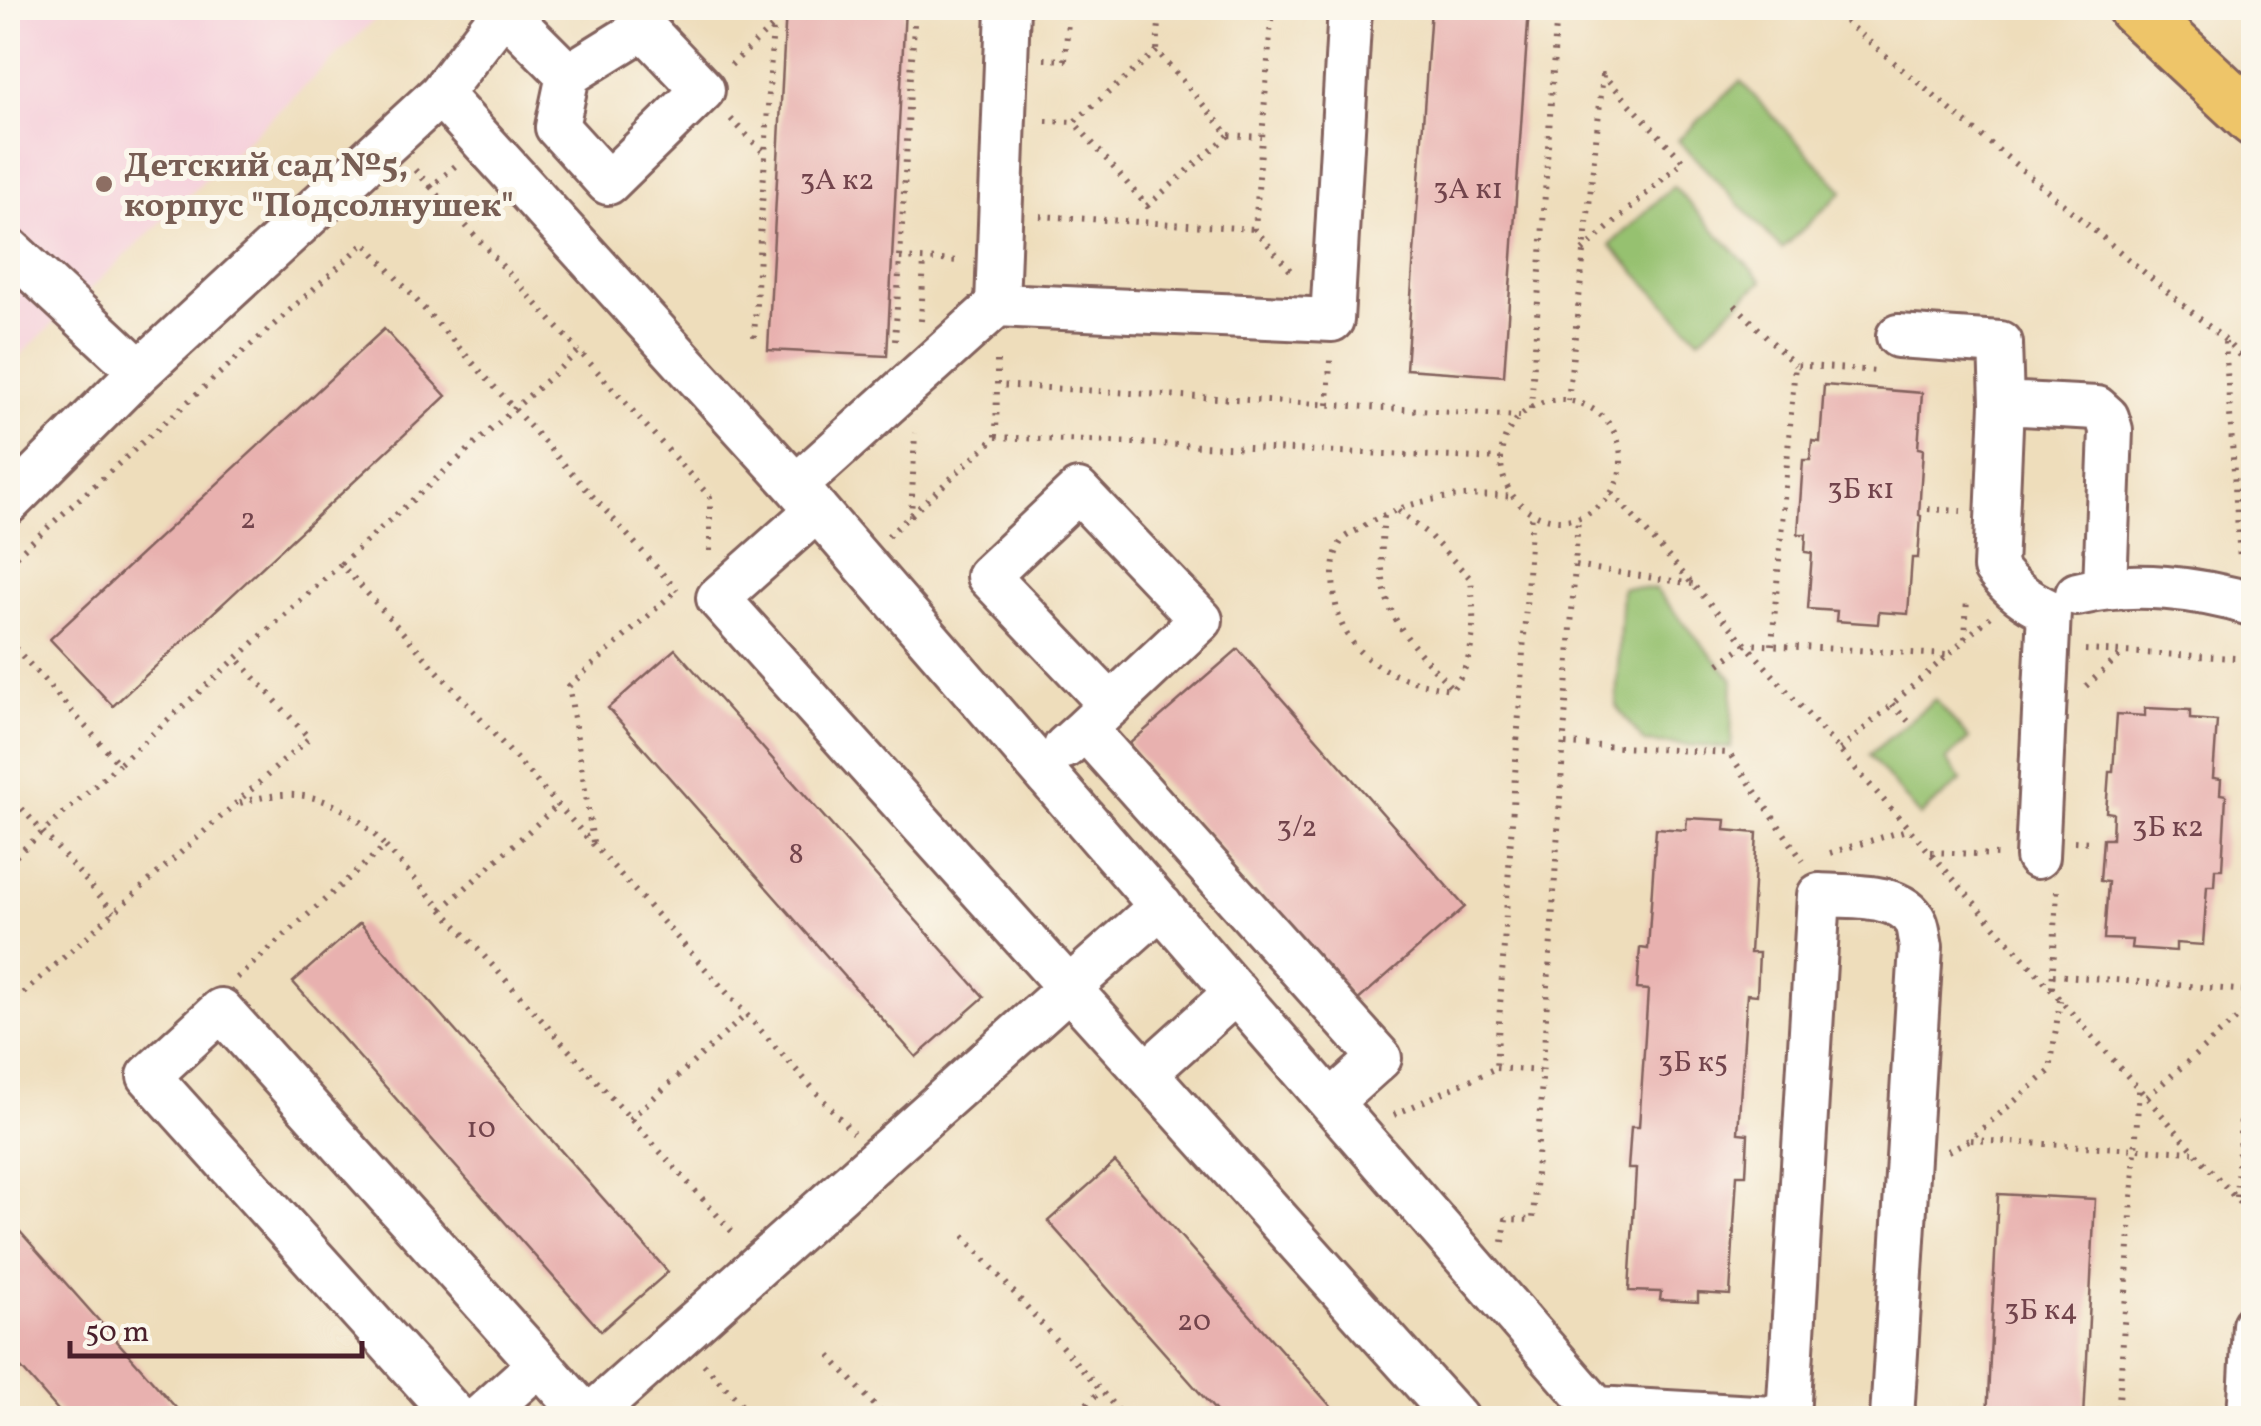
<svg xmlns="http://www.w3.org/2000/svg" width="2261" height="1426" viewBox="0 0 2261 1426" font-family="Vollkorn,serif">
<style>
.built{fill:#f5cfda}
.green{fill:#96c16f;stroke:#70704d;stroke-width:2.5}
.building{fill:#e8b1af}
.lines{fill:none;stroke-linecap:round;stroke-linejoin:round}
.minor-casing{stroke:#83625d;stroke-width:48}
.major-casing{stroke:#83625d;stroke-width:58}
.path{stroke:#83625d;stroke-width:6;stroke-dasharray:2.5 8;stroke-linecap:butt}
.minor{stroke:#fff;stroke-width:42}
.major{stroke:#eec569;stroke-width:52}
.education-dot{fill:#8d6e63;stroke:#fbf7ec;stroke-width:4}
.labels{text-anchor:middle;stroke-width:10;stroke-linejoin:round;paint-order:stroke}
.number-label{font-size:30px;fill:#72444c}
.education-label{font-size:35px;font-weight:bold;fill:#785e54;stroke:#fbf7ec;text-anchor:start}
</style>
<rect width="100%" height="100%" fill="#fbf7ec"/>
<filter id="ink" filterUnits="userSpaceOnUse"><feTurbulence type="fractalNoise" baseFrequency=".01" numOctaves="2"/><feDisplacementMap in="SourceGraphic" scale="20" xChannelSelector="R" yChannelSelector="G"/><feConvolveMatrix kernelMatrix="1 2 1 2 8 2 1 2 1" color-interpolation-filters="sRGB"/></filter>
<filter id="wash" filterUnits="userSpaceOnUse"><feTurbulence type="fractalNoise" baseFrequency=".0048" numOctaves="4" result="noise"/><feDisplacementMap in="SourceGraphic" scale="40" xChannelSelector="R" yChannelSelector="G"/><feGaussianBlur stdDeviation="2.25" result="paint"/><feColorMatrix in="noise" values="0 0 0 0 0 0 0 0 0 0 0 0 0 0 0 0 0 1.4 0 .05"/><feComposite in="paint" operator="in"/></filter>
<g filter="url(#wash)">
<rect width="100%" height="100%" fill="#edb"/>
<!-- built -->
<path class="built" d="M8 8H387L12 363 8 360Z"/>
<!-- green -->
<path class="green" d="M1740 81 1843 191 1782 249 1678 140Z
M1673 186 1762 281 1699 339 1610 245Z
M1622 588 1655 589 1733 680 1731 748 1644 742 1616 706Z
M1935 699 1969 739 1946 760 1962 780 1920 816 1869 755Z"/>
<g id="blocks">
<!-- building -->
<path class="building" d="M786 8H905L887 356 768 350Z
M1431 8H1529L1504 376 1406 369Z
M384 329 446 396 113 706 50 639Z
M1824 385 1922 393 1918 448 1923 449 1919 515 1921 516 1918 558H1912L1908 614 1879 612 1878 624 1836 621 1837 611 1808 609 1812 553 1805 552 1806 534H1798L1803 460H1810L1812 441 1820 442Z
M675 649 984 997 916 1057 608 708Z
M1238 649 1465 907 1356 1002 1129 744Z
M2145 708 2190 710V719L2217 721 2213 778 2221 779 2220 794 2226 795 2222 869H2215L2214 886H2207L2203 945 2176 943V951L2131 948 2132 940 2104 939 2108 882 2100 881 2103 839H2112L2113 813 2106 812 2109 772H2113L2117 714 2145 716Z
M1687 818 1726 820 1725 830 1757 833 1750 953H1759L1757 995 1747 994 1738 1133 1748 1134 1746 1175H1737L1730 1295 1698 1293V1302L1660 1300 1661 1292 1629 1291 1636 1169H1628L1631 1127H1639L1648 990 1637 989 1640 948 1648 949 1656 828 1686 830Z
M360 923 668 1272 601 1331 293 982Z
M1115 1162 1341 1418H1222L1048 1221Z
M1998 1194 2095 1199 2084 1418H1987Z
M16 1227 185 1418H65L8 1353V1234Z"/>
</g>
</g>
<g filter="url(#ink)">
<use href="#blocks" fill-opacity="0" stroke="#83625d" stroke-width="2.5"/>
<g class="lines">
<!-- minor casing -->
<g class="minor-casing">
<path id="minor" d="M1008 8 997 305 1332 320 1350 8
M504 11 568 75 557 127 608 183 703 90 644 28 568 75
M440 94 796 486
M8 248 140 371
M997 305 796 486 1596 1408
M1898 336 2000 343 2002 403 1995 568C2011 589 2025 600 2049 611L2037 857
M2002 403 2097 408 2107 417 2111 430 2105 587
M8 503 140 371 440 94 506 8
M817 510 718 598 1069 988 1161 906
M2077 594C2132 580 2200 588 2254 605
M1085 729 1201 620 1078 491 988 576 1111 705
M1065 747 1085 729 1380 1058 1331 1102
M1236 992 1146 1073 1456 1418
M457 1418 149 1076 221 1010 588 1418 1069 988 1146 1073
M479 1418 539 1364
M1606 1418 1596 1408 1773 1418
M1788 1418 1819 895C1847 897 1902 892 1916 923 1919 930 1919 939 1921 947L1892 1418
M2249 1418 2254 1325"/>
</g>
<!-- major casing -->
<g class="major-casing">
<path id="major" d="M2134 8 2254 120"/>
</g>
<!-- path -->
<path class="path" d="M1272 8 1255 229 1295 276
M1829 8 2225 340 2254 371
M1157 51 1074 122 1147 206 1229 135 1157 51 1160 8
M1044 59 1065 60 1069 8
M731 65 773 26
M731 119 764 153
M1046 121 1074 122
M1229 135 1262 137
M455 166 431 187 579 351
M415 170 431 187
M1040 216 1255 229
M900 258 962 261
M1735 305 1795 365
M921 321 924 259
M754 337 774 8
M895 341 915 8
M2225 342 2240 559
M997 361V385L1520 416
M1501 460a60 60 0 1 1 120 0a60 60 0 1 1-120 0Z
M1568 401 1603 75 1683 161 1582 251
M1328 405 1330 360
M1531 409 1557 8
M996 437 1501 459
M1612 493 2254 1219
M1928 509 1961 511
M1398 511 1428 534 1471 579C1474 615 1478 659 1452 689 1392 681 1339 658 1334 590 1332 574 1332 552 1344 538 1348 534 1359 530 1364 526 1409 498 1461 492 1514 497
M1384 516C1375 606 1391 623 1451 687
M911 517 915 433
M888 536 996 437 997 385
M710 551V497L579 351 341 564 853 1133
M8 563 365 243 677 590
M1576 566 1693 584
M1965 639 1990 617
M8 640 119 764 341 564
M1772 645 1795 365 1877 371
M2085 650 2254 659
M1719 664 1746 644 1947 655
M2086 686 2122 654
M1892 704 1908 721
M1565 744 1729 753 1803 861
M1840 750 1965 640 1967 597
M8 793 114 912
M240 803C302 784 342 798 385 846
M2074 841 2093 842
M593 842 569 686 677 590
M1931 852 1999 855
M1830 853 1910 829
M8 863 119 764
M442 909 558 805
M2053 975 2249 991
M237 978 385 846 736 1236
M2052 988 2057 891
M8 1007 309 738 237 658
M1496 1068 1543 1071
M2147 1097 2247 1010
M1394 1115 1496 1068 1532 513
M630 1119 747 1014
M1971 1140 2193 1152
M1948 1151 1969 1140 2050 1071 2060 1000
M2236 1197 2254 913
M964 1236 1125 1418
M1503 1242 1506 1219 1533 1220 1578 518
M830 1356 886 1418
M704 1364 754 1418
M1071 1418 1101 1391
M2118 1418 2139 1089"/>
<!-- minor -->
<use href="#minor" class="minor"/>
<!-- major -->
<use href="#major" class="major"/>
</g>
</g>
<!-- markers -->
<circle class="education-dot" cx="104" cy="184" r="10"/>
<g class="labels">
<!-- number labels -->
<g class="number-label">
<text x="837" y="189">3А к2</text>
<text x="1468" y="198">3А к1</text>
<text x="1861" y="498">3Б к1</text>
<text x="248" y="528">2</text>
<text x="1297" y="836">3/2</text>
<text x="2168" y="836">3Б к2</text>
<text x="796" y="863">8</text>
<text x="1693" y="1071">3Б к5</text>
<text x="481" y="1137">10</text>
<text x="2041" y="1319">3Б к4</text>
<text x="1194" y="1330">20</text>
</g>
<!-- education labels -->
<g class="education-label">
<text x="124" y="176">Детский сад №5,<tspan x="124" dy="40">корпус "Подсолнушек"</tspan></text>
</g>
</g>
<!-- margin -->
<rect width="2261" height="1426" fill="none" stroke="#fbf7ec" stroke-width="40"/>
<!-- scale -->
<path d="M70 1341v15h292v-15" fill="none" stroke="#4a1f2b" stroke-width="5"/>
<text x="85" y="1341" font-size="30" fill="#4a1f2b" stroke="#fbf7ec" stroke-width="8" paint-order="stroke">50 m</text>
</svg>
